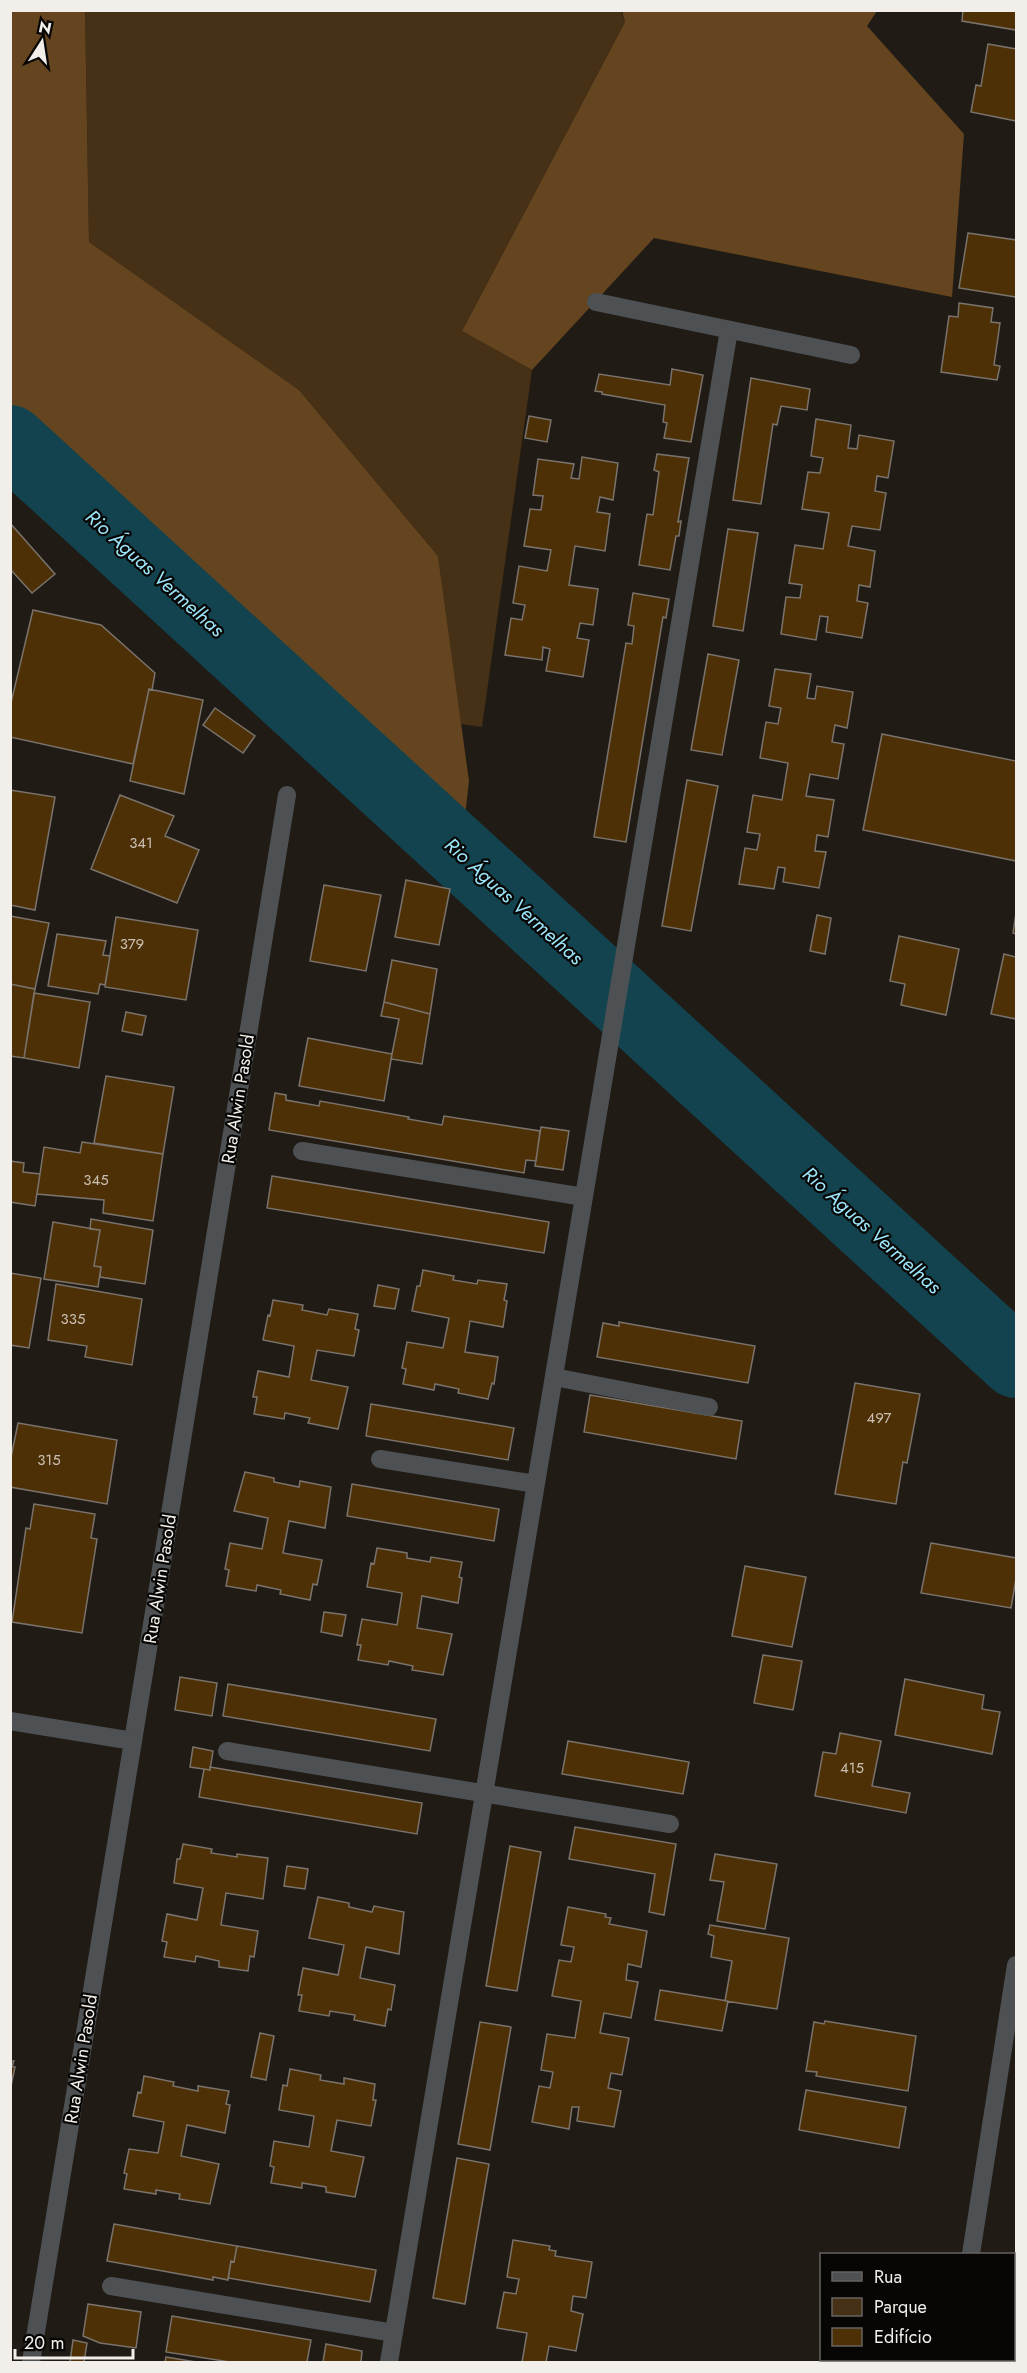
<svg xmlns="http://www.w3.org/2000/svg" width="1027" height="2373" viewBox="0 0 1027 2373" font-family="Jost,sans-serif">
<style>
.green{fill:#463016}
.forest{fill:#64451f}
.lines{fill:none;stroke-linecap:round;stroke-linejoin:round}
.river{stroke:#12434f;stroke-width:72}
.building{fill:#4e3007;stroke:#7a736c;stroke-width:1.5}
.minor{stroke:#4d5153;stroke-width:18}
.tertiary{stroke:#4d5153;stroke-width:18}
.labels{text-anchor:middle;stroke-width:4.5;stroke-linejoin:round;paint-order:stroke}
.number-label{font-size:15px;fill:#c9bfb1}
.street-label{font-size:18px;fill:#f2efea;stroke:#080604}
.water-label{font-size:20px;font-style:italic;fill:#9be5fa;stroke:#080604}
</style>
<rect width="100%" height="100%" fill="#201b15"/>
<!-- green -->
<path class="green" d="M85 11H621L625 22 462 331 532 370 482 727 461 724 438 556 299 390 89 242Z"/>
<!-- forest -->
<path class="forest" d="M10 11H85L89 242 299 390 438 556 469 781 458 879 11 454Z
M622 11H877L867 26 964 134 952 297 654 238 532 370 462 331 625 22Z"/>
<g class="lines">
<!-- river -->
<path class="river" d="M10 441 1016 1362"/>
</g>
<!-- building -->
<path class="building" d="M963 10H1016V30L962 21Z
M988 44 1016 49V121L971 112 976 85 981 86Z
M968 233 1016 240V297L959 288Z
M959 303 993 308 991 322 1000 323 994 365 1000 366 997 380 941 372 949 316 958 317Z
M672 369 703 375 691 442 664 438 667 423 663 422 665 405 602 394V392L595 391 599 374 670 385Z
M751 378 810 389 807 410 781 406 777 425 773 424 761 504 733 500Z
M529 416 551 420 547 442 525 438Z
M816 419 851 425 848 448 857 449 859 435 894 441 888 478 877 476 875 491 886 493 880 530 852 526 848 546 875 551 870 587 859 585 857 601 868 603 862 638 826 632 828 617 820 616 816 640 781 634 786 597 800 598 802 585 789 583 795 545 823 549 829 513 802 509 808 472 820 473 823 458 811 456Z
M657 454 689 458 678 522 681 521 679 536H676L670 570 639 565 647 514 653 515 659 472 654 470Z
M582 457 618 463 613 500 600 497 597 512 610 514 605 551 575 546 569 585 598 589 593 625 580 623 577 638 589 640 583 677 546 671 550 649 543 647 542 660 505 655 511 618 522 620 525 605 513 603 519 566 547 571 551 550 524 546 530 509 541 510 543 496 533 495 538 459 574 464 571 478 579 479Z
M10 523 55 574 32 593 10 569Z
M728 529 758 533 743 631 713 626Z
M633 593 669 599 666 618 663 617 626 842 594 837 626 643 632 644 634 626 628 625Z
M33 610 101 625 155 673 152 690 149 689 133 764 10 737V707Z
M708 654 739 660 722 755 691 750Z
M775 669 811 674 807 698 815 699 817 686 853 692 847 728 835 725 832 742 844 744 838 779 810 774 806 796 834 800 828 837 817 835 815 851 826 852 819 888 783 882 785 868 778 867 774 889 739 884 745 848 757 850 760 834 747 832 753 795 782 800 788 763 760 758 766 722 778 724 781 708 769 706Z
M149 689 203 700 184 794 130 781Z
M215 708 255 736 243 753 203 725Z
M882 734 1016 761V861L863 830Z
M687 780 718 786 691 931 662 926Z
M10 790 55 797 35 910 10 905Z
M120 795 174 816 165 836 199 850 177 903 91 869Z
M406 880 450 889 439 945 395 937Z
M324 885 381 895 366 971 310 961Z
M1016 913V934L1013 933Z
M817 915 831 918 825 954 810 951Z
M10 916 49 923 35 989 10 984Z
M116 917 198 930 186 1000 105 987Z
M57 934 106 941 103 955 110 956 105 985 100 984 98 994 48 986Z
M899 936 959 949 946 1015 901 1005 905 984 890 981Z
M1004 954 1016 957V1019L991 1014Z
M392 960 437 969 430 1014 384 1002Z
M10 984 35 989 24 1058 10 1056Z
M34 993 90 1002 79 1068 24 1058Z
M384 1002 430 1014 422 1064 391 1059 399 1019 381 1016Z
M126 1012 146 1016 142 1035 122 1031Z
M308 1038 392 1054 384 1101 299 1086Z
M106 1076 174 1087 163 1154 94 1143Z
M275 1093 286 1095V1100L319 1106 320 1101 409 1117 408 1119 442 1125 444 1116 540 1131 536 1161 526 1160 524 1173 269 1130Z
M541 1127 569 1131 563 1170 535 1166Z
M82 1142 163 1154 153 1221 103 1213 104 1200 37 1194 44 1147 80 1153Z
M10 1161 24 1163 23 1172 40 1174 35 1206 10 1202Z
M272 1176 549 1222 544 1253 267 1208Z
M91 1219 153 1230 145 1284 100 1277 101 1267 94 1266 100 1230 90 1229Z
M53 1222 100 1230 94 1266 101 1267 98 1287 44 1279Z
M423 1270 454 1276 453 1280 477 1284 478 1280 507 1284 504 1300 507 1301 503 1327 470 1321 465 1352 498 1357 494 1384 492 1383 488 1399 458 1393 459 1389 435 1384 434 1390 403 1384 406 1369 402 1368 407 1342 443 1348 449 1318 412 1311 417 1286H420Z
M10 1273 41 1278 29 1348 10 1345Z
M56 1284 142 1299 132 1365 85 1357 87 1346 48 1340Z
M378 1285 399 1289 395 1309 374 1306Z
M273 1300 303 1305 302 1310 327 1315 329 1309 358 1314 355 1329 359 1330 354 1356 317 1350 311 1380 348 1387 338 1429 308 1423 310 1418 285 1413 284 1419 254 1414 257 1397H253L258 1371 289 1377 294 1346 263 1340 268 1315 270 1316Z
M619 1322 755 1346 748 1383 597 1357 603 1323 619 1326Z
M855 1383 920 1394 907 1463 903 1462 896 1504 835 1494Z
M590 1395 742 1421 736 1459 584 1432Z
M371 1404 514 1428 508 1460 366 1436Z
M18 1423 117 1440 107 1504 10 1487V1462Z
M245 1472 274 1478V1482L299 1487 300 1481 331 1487 325 1528 289 1521 283 1553 322 1560 317 1585 313 1584 310 1600 280 1594 281 1590 257 1585 256 1591 226 1586 229 1570 225 1569 230 1543 262 1549 268 1518 234 1511Z
M352 1484 499 1509 494 1541 347 1516Z
M34 1504 95 1514 91 1538 97 1539 82 1633 12 1622 26 1528 30 1529Z
M931 1543 1016 1558V1579L1011 1608 921 1593Z
M377 1548 407 1553V1558L430 1562 431 1557 462 1562 459 1577 462 1578 458 1603 422 1596 417 1628 452 1634 443 1675 412 1670 413 1666 389 1661 388 1665 358 1660 361 1645H357L362 1619 397 1625 402 1593 367 1587 371 1563 374 1564Z
M745 1566 806 1577 792 1647 732 1636Z
M324 1612 346 1615 342 1636 321 1632Z
M763 1655 802 1661 793 1710 754 1703Z
M180 1677 217 1683 212 1716 175 1710Z
M905 1679 984 1695 982 1709 1000 1712 992 1754 895 1735Z
M228 1684 436 1719 430 1751 223 1716Z
M840 1733 881 1741 872 1786 910 1793 906 1813 815 1796 823 1752 836 1754Z
M568 1741 689 1762 683 1794 562 1774Z
M193 1747 213 1751 210 1770 190 1767Z
M210 1767 422 1803 417 1834 199 1797 204 1769 210 1770Z
M575 1827 676 1844 664 1915 649 1912 655 1874 569 1859Z
M183 1844 212 1849 211 1853 237 1857V1854L268 1858 263 1899 226 1893 221 1925 258 1931 254 1957 250 1956 248 1971 219 1967V1961L196 1956 195 1962 164 1957 167 1942 162 1941 167 1914 197 1920 203 1888 174 1883 177 1859H180Z
M510 1846 541 1852 517 1991 486 1986Z
M715 1854 777 1864 765 1929 717 1921 724 1882 710 1880Z
M287 1866 308 1869 305 1889 284 1886Z
M318 1897 349 1903V1907L372 1912 374 1906 404 1912 399 1954 366 1947 360 1978 395 1985 391 2010 388 2009 385 2026 354 2020 355 2015 330 2011 329 2016 299 2011 302 1995H298L303 1968 338 1975 344 1945 309 1938Z
M568 1907 606 1914 605 1917 611 1918 609 1924 647 1931 641 1967 628 1964 626 1980 638 1982 631 2018 604 2013 600 2033 629 2038 622 2075 611 2073 608 2088 621 2091 614 2127 577 2121 579 2107H572L569 2129 532 2122 539 2086 550 2088 553 2072 541 2070 547 2034 575 2038 581 2001 552 1996 559 1960 571 1962 574 1947 561 1945Z
M710 1925 789 1938 777 2009 725 2001 732 1961 711 1957 714 1936 708 1934Z
M660 1990 728 2001 722 2031 655 2020Z
M825 2021 916 2036 908 2091 816 2076 817 2072 806 2071 814 2022 824 2024Z
M480 2022 511 2027 490 2150 458 2144Z
M260 2033 274 2036 266 2080 251 2077Z
M10 2061H14L12 2067H15L10 2091Z
M290 2069 321 2075 320 2080 344 2084V2078L375 2084 373 2100H376L371 2126 337 2120 331 2151 364 2157 355 2197 326 2192V2187L302 2183V2188L271 2183 274 2167 270 2166 274 2141 309 2147 314 2116 279 2110 283 2085 287 2086Z
M144 2076 174 2082 173 2086 198 2091V2086L229 2091 226 2104 230 2105 225 2133 187 2125 181 2156 219 2164 210 2204 179 2199 180 2194 156 2190V2194L124 2189 127 2174 124 2173 129 2149 158 2153 164 2122 133 2116 138 2092 141 2093Z
M806 2090 906 2107 899 2148 799 2130Z
M457 2158 489 2164 465 2304 433 2298Z
M114 2224 237 2246 234 2262 231 2261 228 2280 213 2277V2280L107 2261Z
M513 2240 550 2246 549 2250 556 2251 555 2256 592 2262 586 2298 573 2296 571 2311 583 2314 576 2351 549 2346 546 2362H522L527 2333 497 2328 504 2292 516 2294 519 2279 507 2277Z
M237 2246 376 2270 370 2302 228 2278 231 2261 234 2262Z
M88 2304 141 2312 136 2348 100 2343 83 2336Z
M172 2316 311 2340 307 2362H230L166 2352Z
M73 2340 87 2343 84 2362H70Z
M326 2344 362 2351 361 2362H323Z
M166 2357 196 2362H165Z"/>
<g class="lines">
<!-- minor -->
<path class="minor" d="M596 302 851 355
M302 1151 584 1197
M554 1377 709 1407
M380 1459 536 1484
M133 1741 287 795
M227 1751 670 1824
M971 2254 1016 1965
M111 2286 394 2333
M389 2362 729 330
M954 2362 955 2360"/>
<!-- tertiary -->
<path class="tertiary" d="M10 1721 133 1741 31 2362"/>
</g>
<g class="labels">
<!-- number labels -->
<g class="number-label">
<text x="141" y="848">341</text>
<text x="132" y="949">379</text>
<text x="96" y="1185">345</text>
<text x="73" y="1324">335</text>
<text x="879" y="1423">497</text>
<text x="49" y="1465">315</text>
<text x="852" y="1773">415</text>
</g>
<!-- street labels -->
<g class="street-label">
<text transform="translate(238 1099) rotate(-81)" y="6">Rua Alwin Pasold</text>
<text transform="translate(160 1579) rotate(-81)" y="6">Rua Alwin Pasold</text>
<text transform="translate(81 2059) rotate(-81)" y="6">Rua Alwin Pasold</text>
</g>
<!-- water labels -->
<g class="water-label">
<text transform="translate(155 573) rotate(42)" y="7">Rio Águas Vermelhas</text>
<text transform="translate(514 901) rotate(42)" y="7">Rio Águas Vermelhas</text>
<text transform="translate(872 1230) rotate(42)" y="7">Rio Águas Vermelhas</text>
</g>
</g>
<!-- border -->
<rect width="1027" height="2373" fill="none" stroke="#f2efea" stroke-width="24"/>
<!-- legend -->
<rect x="820" y="2253" width="195" height="108" fill="#080604" stroke="#666360" stroke-width="1.5"/>
<rect x="832" y="2272" width="30" height="9" fill="#4d5153" stroke="#666360" stroke-width="1.5"/>
<text x="874" y="2283" font-size="18" fill="#f2efea">Rua</text>
<rect x="832" y="2298" width="30" height="18" fill="#463016" stroke="#666360" stroke-width="1.5"/>
<text x="874" y="2313" font-size="18" fill="#f2efea">Parque</text>
<rect x="832" y="2328" width="30" height="18" fill="#4e3007" stroke="#666360" stroke-width="1.5"/>
<text x="874" y="2343" font-size="18" fill="#f2efea">Edifício</text>
<!-- north arrow -->
<g transform="translate(42 42) rotate(12)" stroke="#080604" stroke-width="4.5" paint-order="stroke">
<path d="M0-4.5L10 22L0 15L-10 22Z" fill="#f2efea"/>
<text y="-9" font-size="16" font-weight="bold" text-anchor="middle" fill="#f2efea">N</text>
</g>
<!-- scale -->
<path d="M15 2349v9h118v-9" fill="none" stroke="#f2efea" stroke-width="3"/>
<text x="24" y="2349" font-size="18" fill="#f2efea" stroke="#080604" stroke-width="4.5" paint-order="stroke">20 m</text>
</svg>
